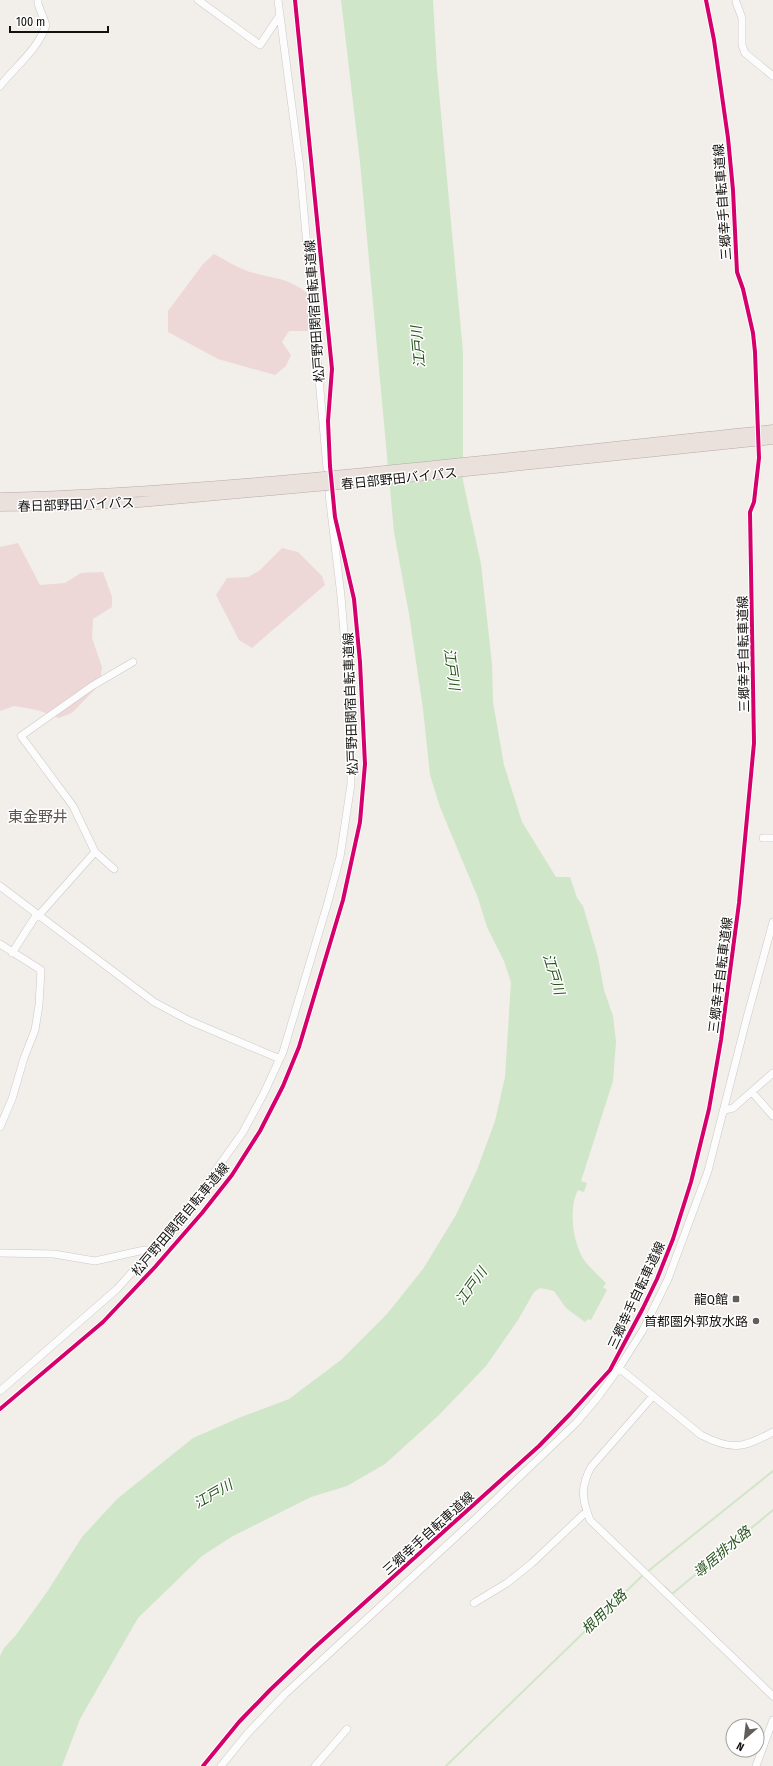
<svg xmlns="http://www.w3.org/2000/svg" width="773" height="1766" viewBox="0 0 773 1766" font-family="'Fira Sans Condensed','Noto Sans JP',sans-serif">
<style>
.green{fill:#eed8d7}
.water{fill:#d0e6c8}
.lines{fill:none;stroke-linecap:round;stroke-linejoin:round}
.stream{stroke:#d0e6c8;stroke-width:2}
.minor-casing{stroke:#ccc9c6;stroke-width:8}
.highway-casing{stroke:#b7aba6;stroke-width:11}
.minor{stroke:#fdfcfc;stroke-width:7}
.highway{stroke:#eae0dc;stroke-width:10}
.cycleway-casing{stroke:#fff;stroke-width:6}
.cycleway{stroke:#d6006c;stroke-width:4}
.poi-dot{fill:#615e5b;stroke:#fff;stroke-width:1.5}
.labels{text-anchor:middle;stroke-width:3;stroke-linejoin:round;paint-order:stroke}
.street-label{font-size:13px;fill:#13110e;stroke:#fff}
.poi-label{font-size:13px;fill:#13110e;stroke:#fff;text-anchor:end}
.water-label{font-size:14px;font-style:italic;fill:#29541e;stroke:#fff}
.quarter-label{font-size:15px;fill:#5a544d;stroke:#fff}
</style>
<rect width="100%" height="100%" fill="#f2eeea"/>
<!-- green -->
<path class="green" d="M214 254C225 260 238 268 250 272 274 279 287 277 308 294V331H289L282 342 291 355 286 366 275 375 218 359 168 332V311L203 264Z
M18 543 40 585 65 583 81 573 103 572 112 597V607L93 619 92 638 102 667 100 684 72 713 59 718 37 710 14 706 0 711V547Z
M282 548 298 552 322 576 325 585 252 648 239 640 216 595 227 578 248 577 259 571Z"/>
<!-- water -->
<path class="water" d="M341 0H433L437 70 463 352V481L481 564 492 664 493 702 504 765 522 822 556 877H570L577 898 583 906 598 957 604 990 613 1016 616 1041 613 1081 581 1181 587 1183 584 1192 578 1190C568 1209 573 1243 584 1260 590 1268 599 1276 606 1283L603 1287 607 1290 591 1320 588 1319 585 1322 566 1308 554 1291 540 1288 534 1292 518 1320 486 1366 438 1416 385 1464 347 1486 311 1497 233 1536 202 1556 138 1618 80 1719 62 1766H0V1656L4 1648 16 1635 47 1592 82 1537 117 1499 193 1438 241 1417 289 1399 341 1360 387 1314 423 1269 456 1215 477 1170 495 1121 505 1077 511 982 504 961 487 927 478 898 440 807 430 775 423 709 409 614 394 532 360 162Z"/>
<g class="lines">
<!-- stream -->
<path class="stream" d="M647 1572 773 1471
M665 1587 672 1594 773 1510
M446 1766 643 1575"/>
<!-- minor casing -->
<g class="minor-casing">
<path id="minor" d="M198 0 260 45 280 15
M278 0 300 168 327 468
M736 2 742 18V45L745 53 773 76
M0 86C15 67 39 48 46 25L38 4V0
M763 838H773
M114 869 95 852 73 806 21 736 92 686 133 662
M0 886 154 1002 190 1021 280 1059
M39 915 95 852
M0 944 41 970 39 1005 35 1030 24 1058 12 1099 0 1127
M12 953 37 914
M752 1092 773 1116
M725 1110 733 1108 773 1073
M0 1253 54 1254 95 1261 144 1250H151
M619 1368 701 1435C732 1451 743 1448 773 1432
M0 1391 117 1289 170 1230 201 1191 243 1132 264 1093 283 1052 328 902 340 857 351 784 350 717 347 671 341 596 329 494
M653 1396 591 1467C580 1488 582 1499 590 1520L773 1696
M474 1603 507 1583 532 1563 587 1511
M221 1766 247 1734 285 1694 471 1523 576 1423 598 1397 619 1368 643 1330 668 1279 708 1171 746 1021 773 922
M315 1766 347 1729
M756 1766 773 1720"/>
</g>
<!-- highway casing -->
<g class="highway-casing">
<path id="highway" d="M0 498C94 496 187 489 280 481 445 466 609 447 773 430
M0 506 76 505 140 502 350 483 773 439"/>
</g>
<!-- minor -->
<use href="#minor" class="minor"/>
<!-- highway -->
<use href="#highway" class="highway"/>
<!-- cycleway casing -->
<g class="cycleway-casing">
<path id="cycleway" d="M0 1409 103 1322 155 1267 202 1213 232 1175 260 1131 283 1086 299 1047 343 900 360 822 365 764 360 662 354 599 335 517 330 466 328 421 332 369 295 0
M203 1766 239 1722 270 1690 314 1648 539 1446 570 1414 610 1370 643 1308 657 1279 673 1239 691 1182 709 1109 721 1040 739 903 754 743 750 512 754 502 759 458 755 352 753 333 743 289 737 272 733 190 728 138 714 40 706 0"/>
</g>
<!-- cycleway -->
<use href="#cycleway" class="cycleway"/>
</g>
<!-- markers -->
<g class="poi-dot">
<rect x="732" y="1295" width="8" height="8" rx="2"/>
<circle cx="756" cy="1321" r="4"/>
</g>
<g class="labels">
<!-- street labels -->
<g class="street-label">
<text transform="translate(722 202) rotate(-94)" y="5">三郷幸手自転車道線</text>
<text transform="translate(314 311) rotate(-94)" y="5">松戸野田関宿自転車道線</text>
<text transform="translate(399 478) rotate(-6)" y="5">春日部野田バイパス</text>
<text transform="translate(76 504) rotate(-2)" y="5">春日部野田バイパス</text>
<text transform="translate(743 654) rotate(-91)" y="5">三郷幸手自転車道線</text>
<text transform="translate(350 704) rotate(-92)" y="5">松戸野田関宿自転車道線</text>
<text transform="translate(720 975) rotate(-83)" y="5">三郷幸手自転車道線</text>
<text transform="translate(180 1219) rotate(-50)" y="5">松戸野田関宿自転車道線</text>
<text transform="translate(636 1295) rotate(-65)" y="5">三郷幸手自転車道線</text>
<text transform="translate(428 1533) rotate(-42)" y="5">三郷幸手自転車道線</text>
</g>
<!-- poi labels -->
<g class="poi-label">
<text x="728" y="1304">龍Q館</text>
<text x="748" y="1326">首都圏外郭放水路</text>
</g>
<!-- water labels -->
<g class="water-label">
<text transform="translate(418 347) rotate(-95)" y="5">江戸川</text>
<text transform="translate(452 669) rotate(82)" y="5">江戸川</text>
<text transform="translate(554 974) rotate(73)" y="5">江戸川</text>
<text transform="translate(471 1286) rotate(-54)" y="5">江戸川</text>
<text transform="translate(213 1494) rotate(-30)" y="5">江戸川</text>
<text transform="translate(722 1552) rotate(-40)" y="5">導居排水路</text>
<text transform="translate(604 1612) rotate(-44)" y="5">根用水路</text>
</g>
<!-- quarter labels -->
<g class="quarter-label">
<text x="38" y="822">東金野井</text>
</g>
</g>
<!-- north arrow -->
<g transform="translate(745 1738) rotate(208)"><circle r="19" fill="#ffffff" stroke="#a1a09f"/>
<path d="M0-3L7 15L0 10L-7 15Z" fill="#615e5b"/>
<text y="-6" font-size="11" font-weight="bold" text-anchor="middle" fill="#13110e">N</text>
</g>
<!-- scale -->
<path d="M10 26v6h98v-6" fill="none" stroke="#13110e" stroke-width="2"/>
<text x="16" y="26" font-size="12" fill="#13110e" stroke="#ffffff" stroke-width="3" paint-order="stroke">100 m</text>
</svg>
